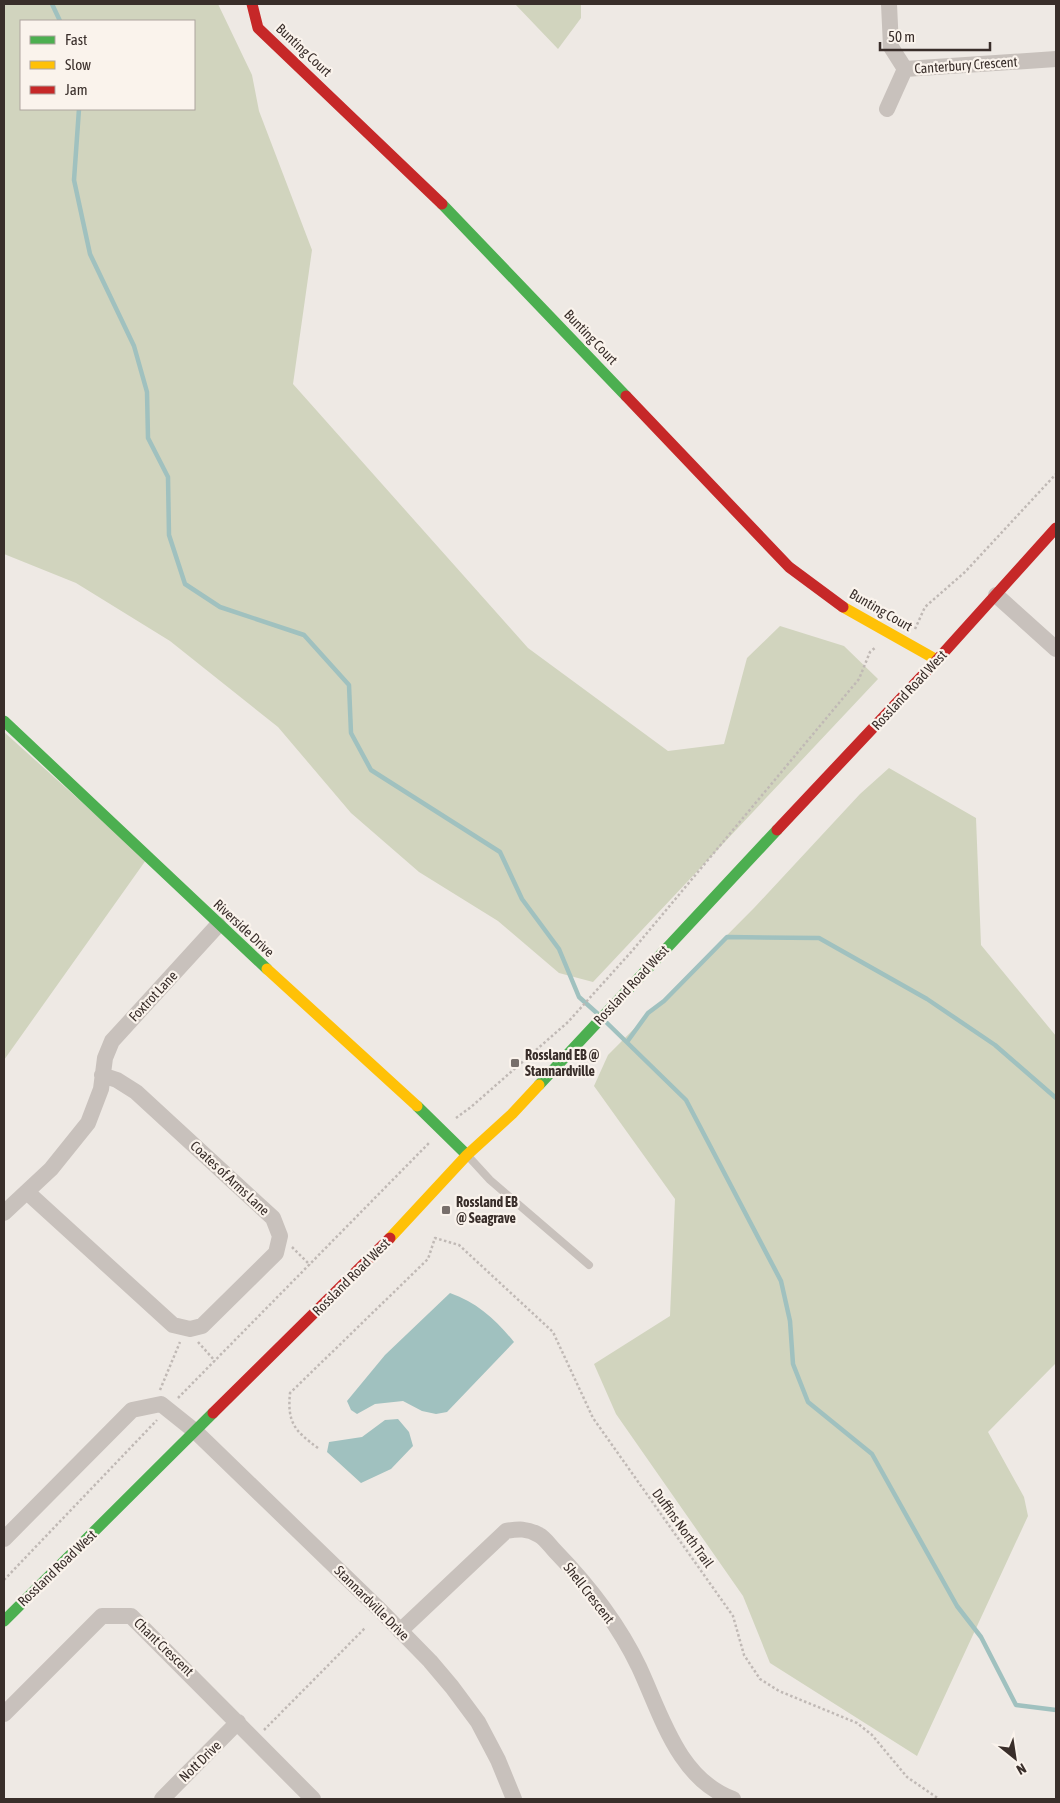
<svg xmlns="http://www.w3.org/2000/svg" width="1060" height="1803" viewBox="0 0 1060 1803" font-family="'Asap Condensed',sans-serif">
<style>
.green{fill:#d1d4be;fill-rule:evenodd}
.water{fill:#a0c1bf}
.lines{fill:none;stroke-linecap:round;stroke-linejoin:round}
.stream{stroke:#a0c1bf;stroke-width:4.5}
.path{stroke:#c0b9b5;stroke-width:2.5;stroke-dasharray:2.5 2.5;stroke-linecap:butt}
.lane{stroke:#c8c1bc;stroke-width:8}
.street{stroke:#c8c1bc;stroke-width:16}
.fast{stroke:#4caf50;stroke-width:11}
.slow{stroke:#ffc107;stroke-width:11}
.jam{stroke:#c62828;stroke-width:11}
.poi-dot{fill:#786f6b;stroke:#faf3ec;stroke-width:2}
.labels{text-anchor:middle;stroke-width:4.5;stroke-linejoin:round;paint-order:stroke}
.street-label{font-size:14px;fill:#392e2a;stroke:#faf3ec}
.poi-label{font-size:14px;font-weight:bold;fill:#392e2a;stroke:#faf3ec;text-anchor:start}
</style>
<rect width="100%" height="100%" fill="#eee9e4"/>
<!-- green -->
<path class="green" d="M4 4H218L252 75 259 111 312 250 293 384 528 648 668 751 724 744 747 658 780 626 844 646 878 679 593 982 559 973 498 921 419 872 351 813 278 727 170 641 76 583 4 554ZM21 21H194V109H21Z
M515 4H581V18L558 49Z
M4 732 146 860 4 1060Z
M889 768 976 818 981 945 1056 1036V1363L988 1432 1024 1497 1028 1516 917 1756 770 1663 743 1596 616 1414 594 1364 670 1316 675 1199 594 1086 608 1055 754 908 860 794Z"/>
<!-- water -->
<path class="water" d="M450 1293C478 1303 496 1320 514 1342L447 1412 436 1414 422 1411 403 1401 375 1404 357 1414 351 1410 347 1401 385 1355Z
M398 1419 409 1432 413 1446 391 1469 361 1483 327 1452 329 1442 362 1437 385 1420Z"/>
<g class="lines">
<!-- stream -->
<path class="stream" d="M52 4 60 21
M79 109 74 180 90 254 134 346 147 392 148 438 168 477 169 535 185 584 220 607 304 635 349 685 351 733 371 770 500 852 522 899 559 949 579 997 598 1014
M607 1023 686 1100 781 1281 790 1321 793 1364 808 1402 872 1454 957 1606 981 1637 1016 1705 1056 1710
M627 1042 648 1013 664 1001 727 937 819 938 927 999 995 1045 1056 1098"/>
<!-- path -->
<path class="path" d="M915 629 925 607 965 572 1056 474
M456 1118 471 1107 568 1022 632 951 859 679 870 652 876 647
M292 1247 310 1265
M198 1342 215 1361
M160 1390 180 1342
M178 1398 430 1142
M318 1448C295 1431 287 1423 290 1393L428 1259 435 1238 459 1245 553 1332 593 1418 733 1616 744 1655 760 1679 779 1691 857 1723 872 1735 907 1777 939 1799
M4 1580 157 1420
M264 1730 365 1628"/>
<!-- lane -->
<path class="lane" d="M468 1156 490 1180 589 1265"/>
<!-- street -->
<path class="street" d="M889 4 891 47 905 69 1056 59
M887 109 905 69
M996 595 1056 649
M27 1192 173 1325 190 1329 202 1326 276 1253 280 1236 273 1218 136 1092 117 1080 102 1075
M4 1213 51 1169 88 1123 101 1089 105 1058 112 1041 218 925
M4 1539 132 1410 161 1404 196 1432 382 1612 430 1661 452 1687 478 1722 498 1760 514 1799
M400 1631 506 1531C518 1529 527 1528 539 1535 545 1538 550 1546 555 1551 587 1584 619 1625 639 1667 661 1714 678 1779 733 1799
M4 1714 102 1616H131L313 1799
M162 1799 238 1722"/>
<!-- fast -->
<path class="fast" d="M442 204 626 396
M4 721 267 969
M539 1085 777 830
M417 1106 467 1155
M4 1621 213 1413"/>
<!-- slow -->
<path class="slow" d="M843 607 937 660
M267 969 417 1106
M390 1238 467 1155 512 1114 539 1085"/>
<!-- jam -->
<path class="jam" d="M252 4 258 28 442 204
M626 396 789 567 843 607
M777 830 937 660 1056 528
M213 1413 390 1238"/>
</g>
<!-- markers -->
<g class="poi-dot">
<rect x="510" y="1058" width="10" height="10" rx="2.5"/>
<rect x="441" y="1205" width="10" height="10" rx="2.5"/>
</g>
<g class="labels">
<!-- street labels -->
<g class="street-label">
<text transform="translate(304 50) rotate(43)" y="5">Bunting Court</text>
<text transform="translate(966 65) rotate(-4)" y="5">Canterbury Crescent</text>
<text transform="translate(591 337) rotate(46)" y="5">Bunting Court</text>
<text transform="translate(881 610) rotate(30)" y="5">Bunting Court</text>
<text transform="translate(909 690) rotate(-47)" y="5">Rossland Road West</text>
<text transform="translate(244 928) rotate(43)" y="5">Riverside Drive</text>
<text transform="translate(631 985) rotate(-47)" y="5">Rossland Road West</text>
<text transform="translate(153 996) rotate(-47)" y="5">Foxtrot Lane</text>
<text transform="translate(230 1178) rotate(43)" y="5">Coates of Arms Lane</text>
<text transform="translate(351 1277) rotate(-45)" y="5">Rossland Road West</text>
<text transform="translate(683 1528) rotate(54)" y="5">Duffins North Trail</text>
<text transform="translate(57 1568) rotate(-44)" y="5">Rossland Road West</text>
<text transform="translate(589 1593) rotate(52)" y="5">Shell Crescent</text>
<text transform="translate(372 1603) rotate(45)" y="5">Stannardville Drive</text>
<text transform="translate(164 1647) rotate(44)" y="5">Chant Crescent</text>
<text transform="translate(200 1761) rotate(-44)" y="5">Nott Drive</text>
</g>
<!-- poi labels -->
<g class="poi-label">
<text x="525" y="1060">Rossland EB @<tspan x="525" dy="16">Stannardville</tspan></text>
<text x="456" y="1207">Rossland EB<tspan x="456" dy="16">@ Seagrave</tspan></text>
</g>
</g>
<!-- border -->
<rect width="1060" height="1803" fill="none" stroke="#392e2a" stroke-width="10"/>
<!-- legend -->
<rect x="20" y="20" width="175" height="90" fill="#faf3ec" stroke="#ada49e"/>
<rect x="30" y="36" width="25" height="8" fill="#4caf50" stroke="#ada49e"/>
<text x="65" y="45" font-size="15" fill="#392e2a">Fast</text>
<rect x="30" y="61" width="25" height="8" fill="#ffc107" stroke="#ada49e"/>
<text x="65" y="70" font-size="15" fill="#392e2a">Slow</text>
<rect x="30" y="86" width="25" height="8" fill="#c62828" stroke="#ada49e"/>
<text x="65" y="95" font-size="15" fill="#392e2a">Jam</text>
<!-- north arrow -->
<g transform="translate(1015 1758) rotate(150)" stroke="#faf3ec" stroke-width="4" paint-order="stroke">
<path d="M0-4L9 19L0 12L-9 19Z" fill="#392e2a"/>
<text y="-8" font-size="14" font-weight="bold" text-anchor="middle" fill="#392e2a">N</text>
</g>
<!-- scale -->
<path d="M880 42v8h110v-8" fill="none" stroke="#392e2a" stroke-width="2.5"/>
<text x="888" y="42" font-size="15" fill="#392e2a" stroke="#faf3ec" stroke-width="4" paint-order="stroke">50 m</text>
</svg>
